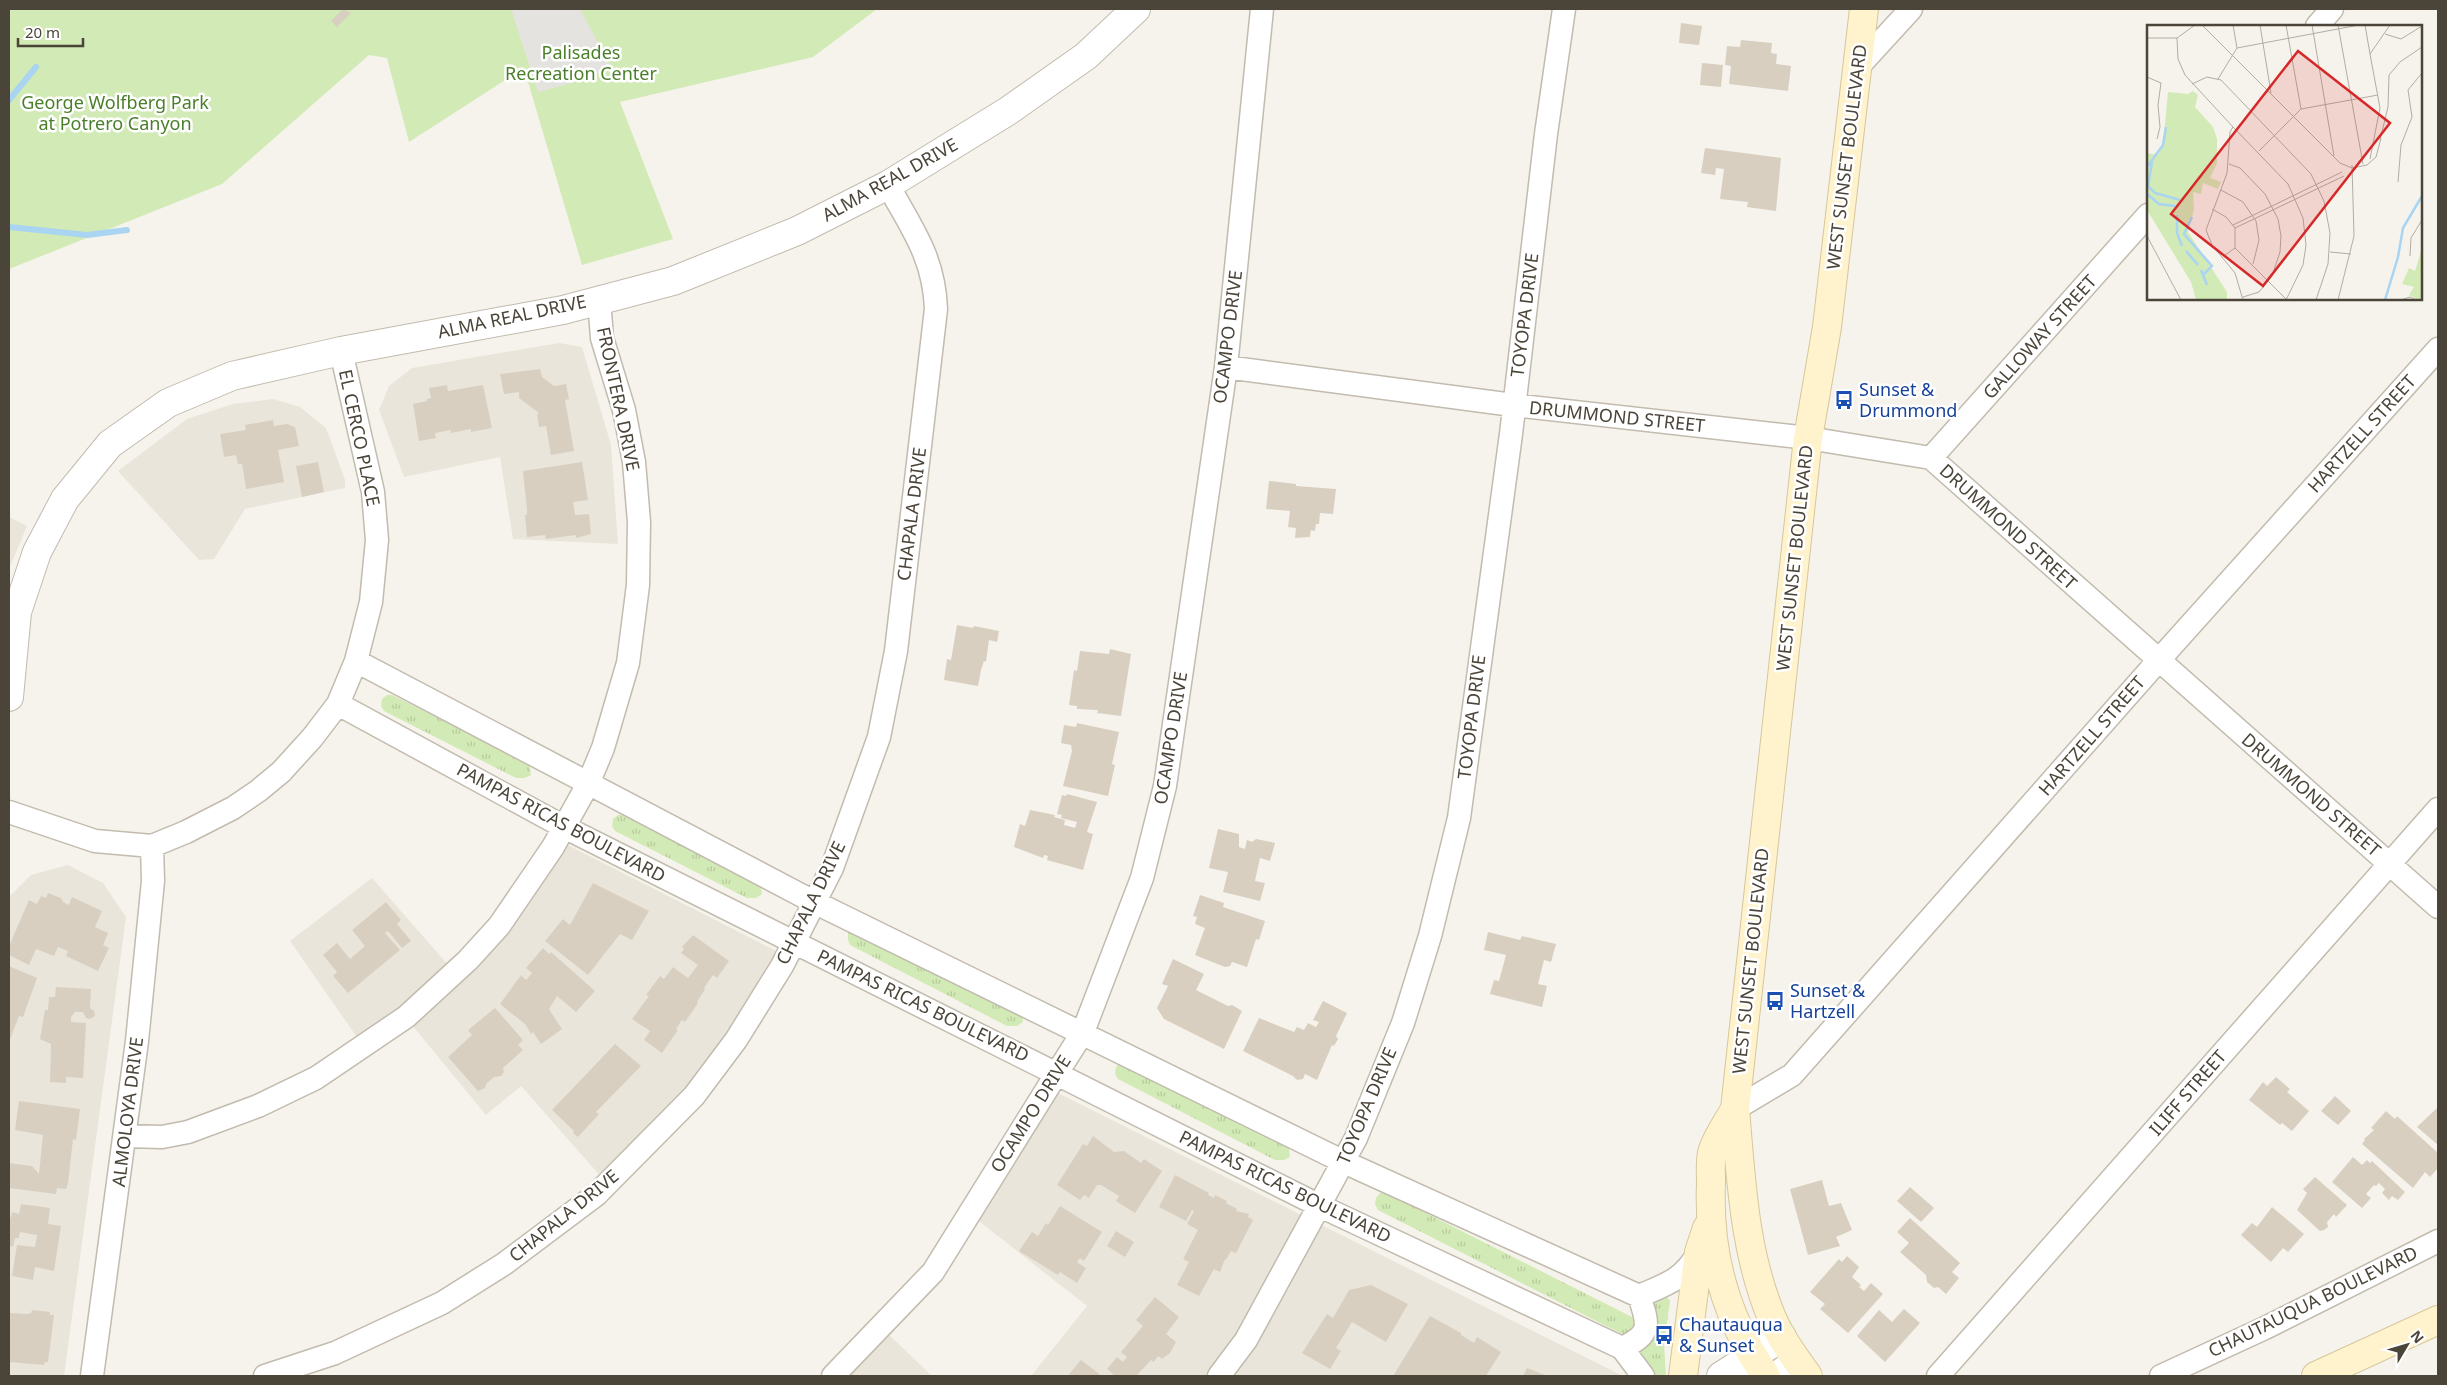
<svg xmlns="http://www.w3.org/2000/svg" width="2447" height="1385" viewBox="0 0 2447 1385" font-family="'Noto Sans',sans-serif">
<style>
.residential{fill:#eae5da}
.grass{fill:url(#grass-tufts)}
.park{fill:#d2eab5}
.parking{fill:#e5e3e0}
.lines{fill:none;stroke-linecap:round;stroke-linejoin:round}
.stream{stroke:#a9d4f2;stroke-width:6}
.building{fill:#d8cfc1}
.minor-casing{stroke:#c2bbae;stroke-width:25}
.tertiary-casing{stroke:#c2bbae;stroke-width:30}
.secondary-casing{stroke:#d6c79b;stroke-width:30}
.minor{stroke:#fff;stroke-width:22}
.tertiary{stroke:#fff;stroke-width:28}
.secondary{stroke:#fff3cd;stroke-width:28}
.labels{text-anchor:middle;stroke-width:5;stroke-linejoin:round;paint-order:stroke}
.park-label{font-size:18px;fill:#4a7f2a;stroke:#fff}
.street-label{font-size:18px;fill:#4b4439;stroke:#fff}
.transit-label{font-size:18px;fill:#164399;stroke:#fff;text-anchor:start}
.inset-river{fill:none;stroke:#a9d4f2;stroke-width:2.5}
.inset-road{fill:none;stroke:#b2ada4;stroke-width:1}
.view{fill:#d62828;fill-opacity:0.15;stroke:#d62828;stroke-width:2.5}
.inset-edge{fill:none;stroke:#4b4439;stroke-width:2.5}
</style>
<defs>
<pattern id="grass-tufts" width="24" height="20" patternUnits="userSpaceOnUse" patternTransform="scale(1.25)"><rect width="24" height="20" fill="#d2eab5"/><path d="M3 7l-1-3M5 7V3M7 7l1-3M15 17l-1-3M17 17v-4M19 17l1-3" fill="none" stroke="#b6ca9c"/></pattern>
</defs>
<rect width="100%" height="100%" fill="#f6f3ec"/>
<!-- residential -->
<path class="residential" d="M559 343 582 347 611 445 618 544 513 539 500 457 404 477 379 410 389 386 412 368Z
M273 399 300 407 326 428 345 480V488L245 509 214 559 199 560 118 471 187 419 233 404Z
M9 517 27 526 9 569Z
M560 841 788 957 728 1056 604 1180 521 1086 486 1115 403 1014 361 1043 290 941 372 878 456 974Z
M68 865 103 883 126 917 64 1376H9V897L31 875Z
M1046 1087 1623 1376H1031L1087 1306 971 1215Z
M882 1328 932 1376H828Z"/>
<!-- grass -->
<path class="grass" d="M387 695H392L526 762 530 767 531 775 525 778H516L384 711 381 706 382 699Z
M623 814 761 887 762 894 756 898H747L615 831 612 826 613 819 618 815Z
M853 929 1022 1015 1023 1022 1017 1026H1007L850 945 848 940V933Z
M1120 1063 1285 1144 1289 1149 1290 1157 1284 1160H1275L1118 1079 1115 1074 1116 1067Z
M1380 1193H1386L1632 1317 1636 1323 1631 1334H1622L1378 1210 1375 1204 1376 1198Z
M1663 1292 1670 1301 1664 1344 1666 1376H1654L1637 1355C1657 1341 1663 1319 1651 1298Z"/>
<!-- park -->
<path class="park" d="M9 9H877L813 57 620 102 673 239 582 265 524 68 409 142 387 58 369 55 222 184 9 269Z"/>
<!-- parking -->
<path class="parking" d="M511 9H580L611 67 586 79 538 92Z"/>
<g class="lines">
<!-- stream -->
<path class="stream" d="M9 100 36 67
M9 227 87 235 127 230"/>
</g>
<!-- building -->
<path class="building" d="M343 9 351 13 337 27 331 21Z
M1681 23 1702 26 1699 45 1679 43Z
M1741 40 1772 43 1771 53 1777 54 1776 64 1791 66 1788 91 1729 84 1731 66 1725 65 1727 46 1740 47Z
M1702 63 1723 65 1721 87 1700 85Z
M1705 148 1781 158 1776 211 1747 207 1748 202 1720 199 1724 169 1716 168 1715 175 1701 173Z
M540 369 542 377 554 386 566 384 569 399 565 400 574 451 551 455 546 426 539 427 537 414 539 413 519 398V392L504 394 500 374Z
M447 385 448 391 483 385 492 428 471 432V429L451 433V430L435 433 436 438 419 441 413 404 427 401V399L431 398 429 388Z
M273 420 274 426 287 424 295 427 299 446 278 450 284 482 246 489 242 464H238L236 455 224 457 220 434 246 430 245 425Z
M318 462 324 492 302 497 296 466Z
M582 462 588 500 573 502 575 515 589 514 591 534 576 538V535L546 539 545 535 527 537 525 515H527V510L523 471Z
M1269 481 1296 484V486L1336 489 1333 514 1320 513 1319 524H1316L1315 531 1311 530 1310 537 1295 538 1296 528 1288 527 1290 511 1266 509Z
M957 625 973 628 974 626 999 631 997 642 989 640 986 662 984 661 981 670 978 686 944 680 947 659 951 660Z
M1110 649 1131 654 1121 716 1097 713 1098 710 1077 709V706L1069 705 1074 670 1077 671 1080 651 1109 654Z
M1077 723 1119 732 1112 764 1115 765 1108 796 1063 786 1072 751 1071 745 1061 743 1064 725 1076 727Z
M1067 794 1097 802 1087 832 1093 834 1083 870 1047 860 1048 856 1044 855 1043 858 1014 847 1020 824 1025 826 1030 810 1055 815 1054 817 1065 820 1064 825 1075 828 1077 822 1061 818 1062 815 1057 814 1062 795 1066 796Z
M1218 829 1239 834V847L1245 849 1247 840 1252 842 1256 839 1275 843 1270 861 1260 858 1255 881 1265 883 1260 901 1223 892 1228 872 1209 868Z
M593 883 649 911 632 940 620 934 588 975 545 941 563 919 570 925Z
M48 893 61 898 63 902 69 905 72 897 102 911 95 927 108 933 103 945 109 948 98 971 66 956 68 951 58 947 54 956 36 949 29 965 9 955V946L29 900 37 904 41 896 46 898Z
M1200 895 1224 903 1223 907 1265 921 1259 940 1256 939 1247 967 1232 962 1230 966 1225 967 1195 955 1205 928 1195 924 1197 917 1193 916Z
M386 902 401 920 397 924 411 941 402 948 388 931 385 933 400 950 348 993 333 976 337 972 323 955 337 943 350 959 365 946 352 930Z
M1488 932 1520 940 1522 936 1556 944 1551 962 1544 960 1538 984 1547 986 1542 1007 1490 994 1494 980 1499 981 1506 955 1484 950Z
M693 935 729 961 717 978 713 975 704 988 705 989 697 1002 698 1003 685 1022 682 1020 676 1029 678 1030 662 1053 644 1040 650 1031 632 1019 649 996 646 995 660 976 664 979 673 967 688 978 698 965 681 953 684 949 682 947Z
M543 948 549 954 551 952 595 991 576 1012 557 996 549 1009 562 1029 541 1044 533 1032 531 1034 525 1024 500 1004 521 975 526 980 532 973 526 968Z
M1173 959 1204 974 1196 990 1228 1006 1232 1005 1242 1011 1224 1049 1164 1019 1157 1008 1168 986 1162 984Z
M9 966 37 978 23 1017 19 1016 9 1042Z
M56 987 91 989 90 1008 94 1011 95 1016 90 1019 86 1018 83 1012H75L71 1017V1022L86 1023 83 1078 66 1077V1083L50 1082 51 1044 40 1039 45 1010H48L49 997H55Z
M1323 1001 1347 1013 1336 1036 1338 1039 1334 1046 1332 1045 1317 1080 1305 1074 1303 1079 1297 1080 1293 1076 1243 1051 1259 1018 1294 1032 1297 1027 1304 1030 1308 1023 1316 1027 1319 1022 1313 1020Z
M495 1008 523 1040 518 1045 523 1050 503 1068 504 1072 501 1076 494 1077 486 1084 485 1088 478 1091 448 1057 472 1035 468 1030Z
M615 1044 641 1066 596 1112 599 1114 578 1137 573 1133 574 1131 552 1110Z
M2276 1077 2290 1089 2287 1092 2309 1111 2292 1131 2282 1123 2280 1125 2249 1100 2263 1082 2267 1086Z
M2335 1096 2351 1111 2338 1125 2321 1111Z
M19 1101 80 1109 76 1140 73 1139 68 1183 66 1189 57 1188 56 1194 9 1188V1163L32 1166 39 1174 43 1135 15 1130Z
M2437 1108 2438 1109V1145L2417 1127Z
M2386 1111 2395 1119 2397 1116 2438 1153V1168L2430 1177 2425 1172 2413 1188 2362 1144 2365 1140 2364 1139 2374 1130 2371 1128Z
M1093 1136 1114 1152 1124 1151 1141 1163 1144 1159 1162 1171 1135 1213 1116 1201 1119 1196 1101 1185H1097L1089 1198 1084 1195 1080 1200 1057 1185 1083 1144 1087 1146Z
M2353 1157 2362 1165 2367 1160 2370 1163 2372 1161 2405 1192 2398 1200 2392 1196 2389 1200 2382 1193 2385 1189 2379 1183 2376 1186 2374 1185 2366 1194 2371 1198 2362 1208 2332 1182Z
M1175 1175 1209 1193 1208 1195 1214 1198 1215 1195 1227 1201 1226 1203 1237 1209 1236 1211 1249 1214 1248 1217 1253 1220 1236 1253 1231 1251 1226 1260 1225 1259 1220 1272 1214 1269 1199 1296 1177 1285 1189 1262 1183 1259 1198 1230 1187 1224 1194 1211 1192 1210 1186 1221 1159 1207Z
M2315 1177 2347 1205 2336 1217 2334 1214 2327 1222 2328 1227 2324 1230 2320 1231 2297 1210 2307 1193 2303 1189Z
M1822 1180 1829 1206 1841 1203 1852 1230 1836 1237 1840 1246 1808 1255 1790 1189Z
M1910 1187 1934 1208 1921 1222 1897 1201Z
M21 1204 50 1208 48 1224 61 1226 54 1271 35 1267 33 1280 12 1276 17 1245 35 1247 37 1235 20 1232 19 1238H15L13 1247 9 1246V1217H11L12 1212 19 1214Z
M1060 1206 1102 1232 1084 1261 1080 1258 1077 1262 1086 1268 1077 1283 1060 1272 1058 1275 1019 1251 1032 1232 1038 1236 1046 1223 1048 1225Z
M2272 1207 2304 1234 2288 1252 2283 1248 2271 1262 2241 1235 2252 1223 2257 1227Z
M1910 1218 1960 1263 1952 1272 1959 1278 1946 1294 1938 1287 1934 1288 1927 1282 1926 1275 1900 1252 1909 1243 1897 1232Z
M1116 1231 1134 1242 1125 1257 1107 1246Z
M1847 1256 1859 1267 1852 1277 1861 1285 1859 1287 1864 1291 1871 1283 1883 1294 1848 1333 1820 1309 1825 1304 1810 1292 1839 1259 1842 1262Z
M1371 1285 1408 1304 1386 1342 1352 1322 1336 1348 1341 1351 1330 1369 1302 1353 1327 1314 1333 1318 1349 1290Z
M1155 1297 1179 1317 1166 1334 1176 1342 1170 1353 1162 1359 1158 1356 1154 1362 1151 1360 1136 1376H1115L1107 1369 1117 1357 1123 1362 1127 1357 1121 1352 1143 1326 1136 1320Z
M1904 1309 1920 1323 1885 1362 1857 1336 1879 1310 1892 1322Z
M32 1310 50 1312V1315H54L48 1362H45L44 1365 9 1362V1313L28 1314 31 1313Z
M1430 1316 1461 1333V1335L1474 1343 1477 1337 1501 1352 1486 1376H1393Z
M1081 1360 1102 1376H1072L1069 1374Z
M1527 1368 1548 1376H1523Z"/>
<g class="lines">
<!-- minor casing -->
<g class="minor-casing">
<path id="minor" d="M2317 26 2332 9
M1857 68 1911 9
M1226 367 1513 405 1808 438 1931 458 2438 907
M1931 458 2148 215
M356 661 814 902 1344 1162 1639 1296C1649 1325 1652 1334 1622 1348
M338 704 564 827 1320 1206 1622 1348 1643 1376
M9 812 95 841 152 846 186 832 233 808 258 791 281 772 312 738 338 704 356 661 371 602 377 540 373 492 341 351
M1735 1109 1792 1075 2158 661 2438 349
M126 1136 162 1137 188 1132 258 1106 316 1078 406 1017 468 960 499 926 553 847 588 784 603 748 628 663 638 585 639 522 634 462 624 410 602 338 599 299
M1639 1296C1667 1284 1683 1280 1699 1252
M92 1376 137 1041 153 881 152 846
M265 1376 335 1353 442 1303 504 1264 596 1195 694 1096 736 1040 782 966 832 868 879 737 896 651 936 309C934 257 912 229 888 185
M833 1376 933 1272 1057 1073 1083 1032 1142 878 1165 786 1226 367 1262 9
M1219 1376 1246 1340 1356 1138 1403 1023 1430 936 1459 818 1511 434 1546 134 1564 9
M1938 1376 2438 809
M2161 1376 2265 1328 2438 1241"/>
</g>
<!-- tertiary casing -->
<g class="tertiary-casing">
<path id="tertiary" d="M9 697 17 612 37 552 65 499 110 444 168 403 232 376 341 351 563 310 673 281 797 231 888 185 1008 111 1086 56 1136 9
M1721 1376 1782 1337
M1777 1376 1797 1361"/>
</g>
<!-- secondary casing -->
<g class="secondary-casing">
<path id="secondary" d="M1735 1109C1728 1122 1716 1138 1712 1153 1710 1162 1711 1174 1711 1183 1708 1253 1726 1319 1766 1376
M1683 1376 1699 1252 1707 1228
M1808 1376C1795 1358 1781 1339 1772 1318 1744 1252 1741 1179 1735 1109L1808 438 1827 327 1864 9
M2316 1376 2438 1320"/>
</g>
<!-- minor -->
<use href="#minor" class="minor"/>
<!-- tertiary -->
<use href="#tertiary" class="tertiary"/>
<!-- secondary -->
<use href="#secondary" class="secondary"/>
</g>
<!-- icons -->
<defs>
<g id="bus-bare" transform="scale(1.5)"><path d="M-5-6H5V4H4V6H2V4H-2V6H-4V4H-5ZM-3.5-4V0h7V-4ZM-3.5 1.2v1.5H-2V1.2ZM2 1.2v1.5H3.5V1.2Z" fill="#1a4fb4" stroke="#fff" stroke-width="2.5" paint-order="stroke"/></g>
</defs>
<g fill-rule="evenodd">
<use href="#bus-bare" x="1844" y="400"/>
<use href="#bus-bare" x="1775" y="1001"/>
<use href="#bus-bare" x="1664" y="1335"/>
</g>
<g class="labels">
<!-- park labels -->
<g class="park-label">
<text x="581" y="59">Palisades<tspan x="581" dy="21">Recreation Center</tspan></text>
<text x="115" y="109">George Wolfberg Park<tspan x="115" dy="21">at Potrero Canyon</tspan></text>
</g>
<!-- street labels -->
<g class="street-label">
<text transform="translate(1847 157) rotate(-83)" y="6">WEST SUNSET BOULEVARD</text>
<text transform="translate(890 180) rotate(-29)" y="6">ALMA REAL DRIVE</text>
<text transform="translate(1525 315) rotate(-83)" y="6">TOYOPA DRIVE</text>
<text transform="translate(512 317) rotate(-12)" y="6">ALMA REAL DRIVE</text>
<text transform="translate(1228 337) rotate(-83)" y="6">OCAMPO DRIVE</text>
<text transform="translate(2040 337) rotate(-48)" y="6">GALLOWAY STREET</text>
<text transform="translate(618 399) rotate(78)" y="6">FRONTERA DRIVE</text>
<text transform="translate(1617 417) rotate(6)" y="6">DRUMMOND STREET</text>
<text transform="translate(2362 434) rotate(-48)" y="6">HARTZELL STREET</text>
<text transform="translate(359 438) rotate(78)" y="6">EL CERCO PLACE</text>
<text transform="translate(912 514) rotate(-83)" y="6">CHAPALA DRIVE</text>
<text transform="translate(2008 527) rotate(42)" y="6">DRUMMOND STREET</text>
<text transform="translate(1795 558) rotate(-84)" y="6">WEST SUNSET BOULEVARD</text>
<text transform="translate(1472 717) rotate(-83)" y="6">TOYOPA DRIVE</text>
<text transform="translate(2092 736) rotate(-49)" y="6">HARTZELL STREET</text>
<text transform="translate(1171 738) rotate(-81)" y="6">OCAMPO DRIVE</text>
<text transform="translate(2311 795) rotate(41)" y="6">DRUMMOND STREET</text>
<text transform="translate(561 823) rotate(28)" y="6">PAMPAS RICAS BOULEVARD</text>
<text transform="translate(811 903) rotate(-64)" y="6">CHAPALA DRIVE</text>
<text transform="translate(1751 961) rotate(-84)" y="6">WEST SUNSET BOULEVARD</text>
<text transform="translate(923 1006) rotate(26)" y="6">PAMPAS RICAS BOULEVARD</text>
<text transform="translate(2188 1093) rotate(-49)" y="6">ILIFF STREET</text>
<text transform="translate(1367 1106) rotate(-67)" y="6">TOYOPA DRIVE</text>
<text transform="translate(128 1112) rotate(-83)" y="6">ALMOLOYA DRIVE</text>
<text transform="translate(1031 1114) rotate(-58)" y="6">OCAMPO DRIVE</text>
<text transform="translate(1285 1187) rotate(26)" y="6">PAMPAS RICAS BOULEVARD</text>
<text transform="translate(564 1216) rotate(-39)" y="6">CHAPALA DRIVE</text>
<text transform="translate(2313 1302) rotate(-26)" y="6">CHAUTAUQUA BOULEVARD</text>
</g>
<!-- transit labels -->
<g class="transit-label">
<text x="1859" y="396">Sunset &amp;<tspan x="1859" dy="21">Drummond</tspan></text>
<text x="1790" y="997">Sunset &amp;<tspan x="1790" dy="21">Hartzell</tspan></text>
<text x="1679" y="1331">Chautauqua<tspan x="1679" dy="21">&amp; Sunset</tspan></text>
</g>
</g>
<!-- overview -->
<g transform="translate(2147 25)">
<rect width="275" height="275" fill="#f6f3ec"/>
<path d="M46 66 51 70 48 82 66 102 70 114V138L63 153 74 157 71 164 56 158 54 169 46 167 47 184 41 207 80 267V275H49L44 257 0 185V128L11 130 16 120 21 67 41 69ZM275 223V275H272L262 270 267 262 255 259 262 243 268 246Z" fill="#d2eab5"/>
<path class="inset-river" d="M5 137 1 161 8 168 33 175M0 142 16 120 19 102M0 169 12 179 28 181M30 190V208L35 221M45 192 37 209 65 241 56 250M39 226 51 240M54 245 60 260M238 275 251 232 256 203 275 171"/>
<path class="inset-road" d="M55 0 193 138 205 143 220 140 229 132 234 113M86 0 90 23M113 0 124 68M139 0 154 84M165 0 187 131M191 0 216 139M218 0 223 29M238 9 254 14 275 1M0 13H30L48 0M30 13 31 34 38 50 86 102 83 107 80 148 59 205 65 220 88 248 96 275M0 52 14 58 11 80 13 102 10 114M71 54 90 23 212 0M45 59 60 52 74 55 164 149 177 176 183 208 181 239 169 275M86 102 141 159 156 193 159 220 156 240 139 275M233 115 241 82 242 50 253 37 275 22M112 126 154 84 231 70M223 134 233 83 223 29 243 0M82 139 93 143 118 169 131 194 134 211 133 227 125 251 112 267 96 272M275 145V162M251 157 254 120 265 92 261 65 275 48M74 165 96 177 109 196 112 215 106 239M65 184 79 192 88 203V223L77 231M86 200 195 147M88 203 197 151M0 211 34 275M88 223 139 274M183 227 204 229M263 231 264 213 275 195M191 275 207 211 205 140M254 275 263 272 269 275"/>
<path class="view" d="M151 26 243 98 116 261 24 189Z"/>
<rect width="275" height="275" class="inset-edge"/>
</g>
<!-- border -->
<rect width="2447" height="1385" fill="none" stroke="#4b4439" stroke-width="20"/>
<!-- north arrow -->
<g transform="translate(2407 1345) rotate(52)" stroke="#ffffff" stroke-width="4" paint-order="stroke">
<path d="M0-4L9 19L0 12L-9 19Z" fill="#4b4439"/>
<text y="-8" font-size="14" font-weight="bold" text-anchor="middle" fill="#4b4439">N</text>
</g>
<!-- scale -->
<path d="M18 38v8h65v-8" fill="none" stroke="#4b4439" stroke-width="2.5"/>
<text x="25" y="38" font-size="15" fill="#4b4439" stroke="#ffffff" stroke-width="4" paint-order="stroke">20 m</text>
</svg>
